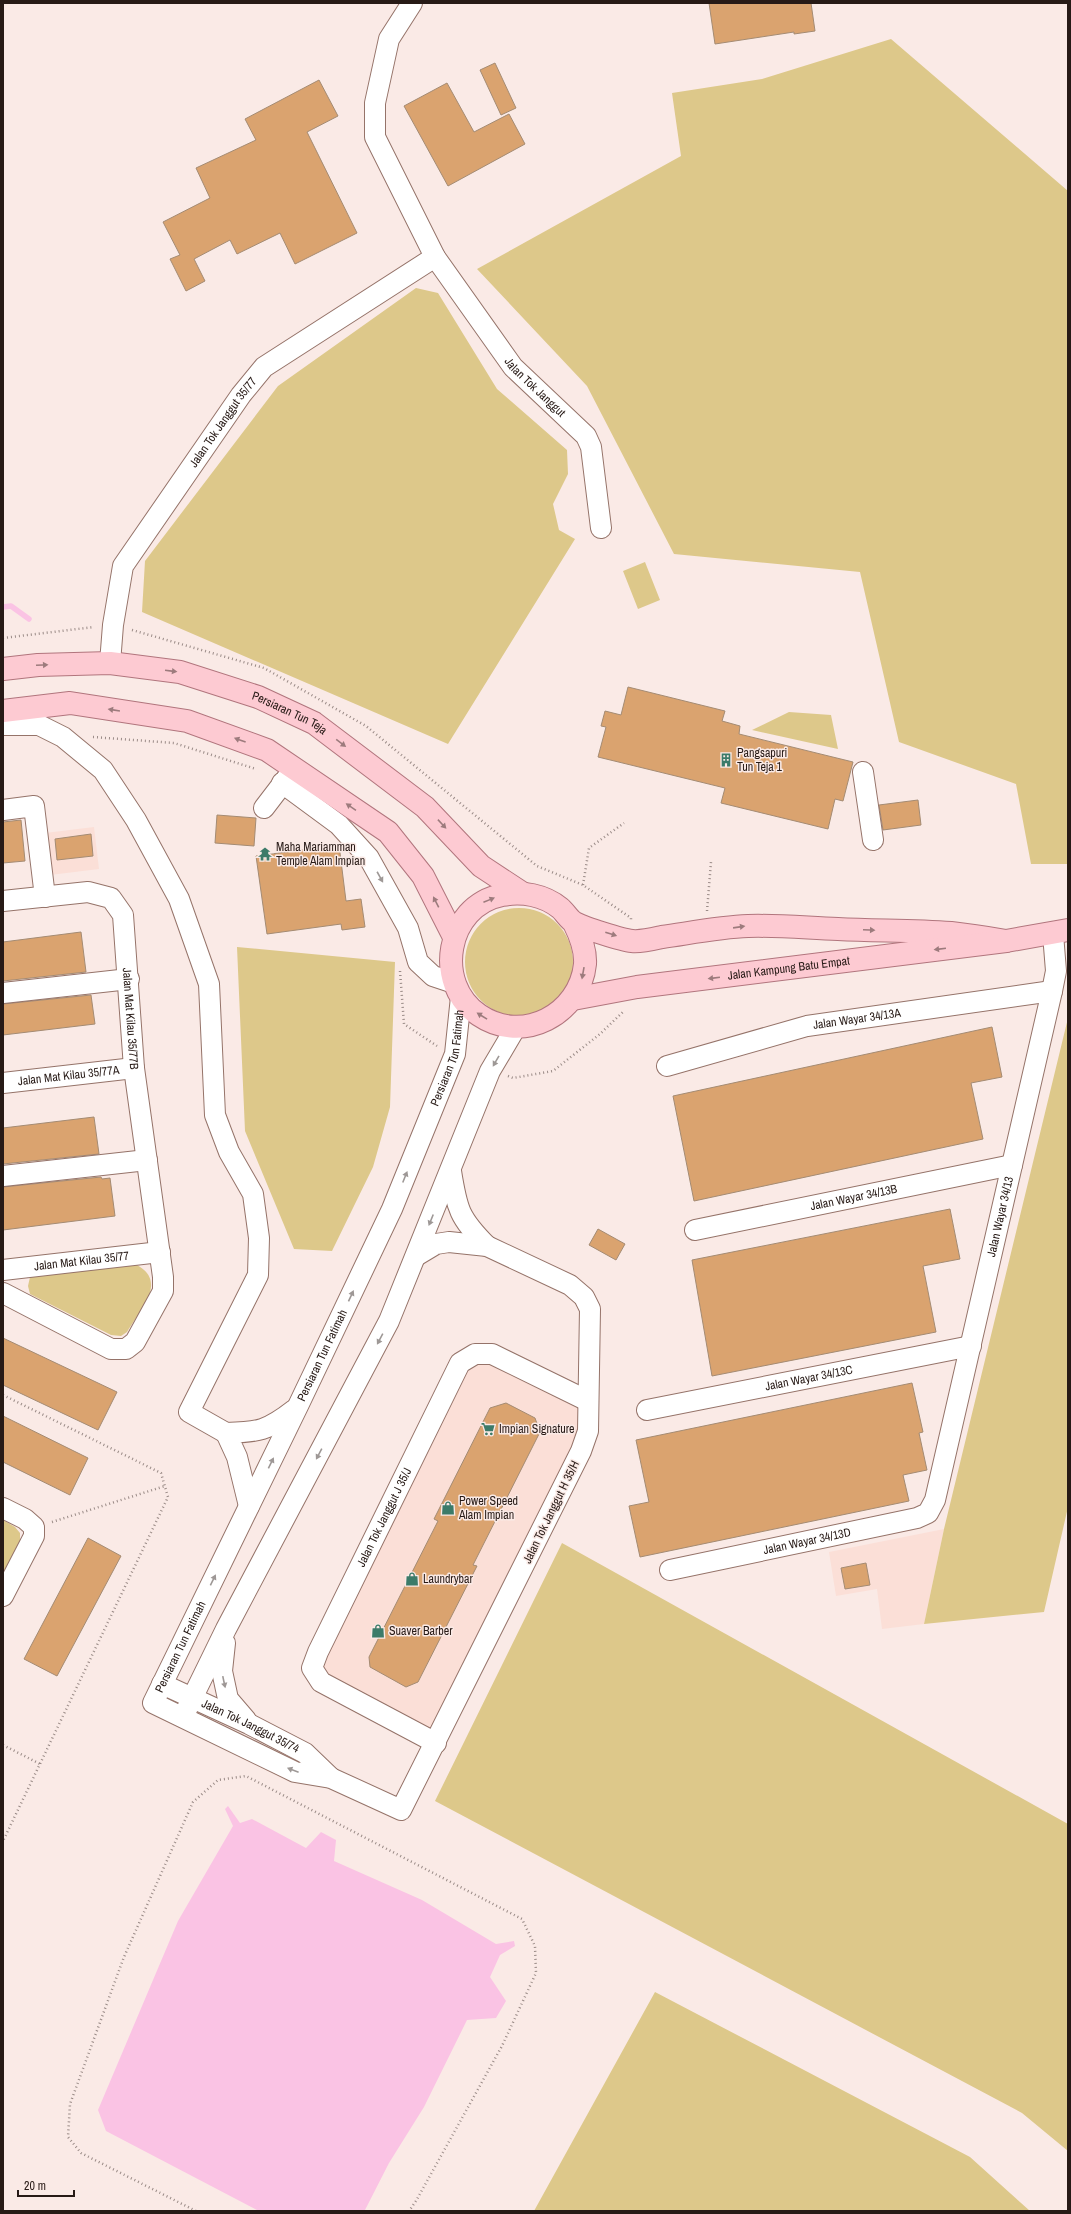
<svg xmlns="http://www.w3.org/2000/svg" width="1071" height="2214" viewBox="0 0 1071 2214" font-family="'Archivo Narrow',sans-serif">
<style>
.built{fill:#fbdfd7}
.green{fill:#ddc88a}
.water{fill:#fac3e4}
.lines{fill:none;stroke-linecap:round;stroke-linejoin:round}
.stream{stroke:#fac3e4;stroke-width:5.5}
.building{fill:#daa36f;stroke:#a48b73}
.minor-casing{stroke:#957369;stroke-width:22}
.major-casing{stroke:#b1757d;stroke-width:24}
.path{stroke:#9a8b87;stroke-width:2.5;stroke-dasharray:1 3;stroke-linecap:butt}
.minor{stroke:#fff;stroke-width:20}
.major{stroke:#fdcad2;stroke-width:22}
.oneway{fill:#9d7b7d}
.oneway2{fill:#9e9896}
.labels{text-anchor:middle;stroke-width:3;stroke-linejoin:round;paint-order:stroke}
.street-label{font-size:12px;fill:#271a16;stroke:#faeae6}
.poi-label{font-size:12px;fill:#271a16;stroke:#faeae6;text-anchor:start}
</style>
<rect width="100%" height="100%" fill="#faeae6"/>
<!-- built -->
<path class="built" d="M94 827 99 869 50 875 45 833Z
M477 1361H493L581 1406 580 1428 574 1449 433 1732 324 1676 319 1667 465 1369Z
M944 1529 924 1624 882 1629 877 1589 836 1596 829 1552Z"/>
<!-- green -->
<path class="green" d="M891 39 1068 191V864H1031L1016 784 899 742 860 572 674 554 587 386 477 269 681 156 672 93 762 79Z
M416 288 438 293 497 389 567 450 568 474 553 504 559 530 575 539 448 744 142 612 145 561 278 386Z
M645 562 660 600 638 609 623 571Z
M789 712 831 715 838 749 752 730Z
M465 962a54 54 0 1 1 108 0a54 54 0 1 1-108 0Z
M237 947 395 962 390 1107 373 1167 332 1251 294 1249 245 1131Z
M1068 1018V1507L1044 1612 924 1624 944 1529Z
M137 1265C168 1282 140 1310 127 1332L121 1336 111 1335 30 1294 28 1286 30 1277Z
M3 1520 15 1527 20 1533V1541L3 1573Z
M562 1543 1068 1824V2151L1022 2113 435 1801Z
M655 1992 970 2157 1030 2211H534Z"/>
<!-- water -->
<path class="water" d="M228 1806 240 1823 252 1819 306 1848 321 1832 336 1840 334 1861 422 1900 496 1944 514 1941 515 1946 500 1955 490 1977 506 2001 496 2018 467 2020 424 2107 389 2163 365 2210 362 2211H259L106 2131 98 2110 178 1921 233 1826 225 1809Z"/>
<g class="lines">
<!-- stream -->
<path class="stream" d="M3 607 11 606 29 619"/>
</g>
<!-- building -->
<path class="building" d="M709 3H811L815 31 794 34V32L715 44Z
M495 63 516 108 501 115 480 70Z
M319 80 338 116 307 132 357 233 295 264 280 233 237 254 230 240 194 259 205 281 186 291 170 259 180 255 163 222 210 198 196 168 256 140 245 119Z
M447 83 474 132 509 114 525 144 448 186 404 106Z
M628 687 725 711 722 721 740 726 739 734 853 762 843 801 835 799 828 829 721 803 725 788 598 757 606 727 601 726 605 711 621 715Z
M918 800 921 825 883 830 879 805Z
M217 815 256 818 254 846 215 843Z
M21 820 25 861 3 863V822Z
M91 834 93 856 57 860 55 839Z
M339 845 346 901 361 899 365 927 342 930 341 924 267 934 256 856Z
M81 932 86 972 3 981V942Z
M91 995 95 1024 3 1035V1004Z
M992 1027 1002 1077 971 1083 983 1139 694 1201 673 1096Z
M94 1117 99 1154 3 1164V1128Z
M101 1177 102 1179 110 1178 115 1216 3 1230V1187Z
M950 1209 960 1259 923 1266 936 1332 712 1376 692 1260Z
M598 1229 625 1244 616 1260 589 1245Z
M3 1338 117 1392 98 1430 3 1385Z
M912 1383 923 1432 919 1433 927 1470 903 1475 909 1501 640 1557 629 1506 649 1502 636 1440Z
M506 1403 535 1418 540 1432 473 1565 477 1566 418 1682 406 1687 370 1667 369 1657 438 1521 434 1519 490 1408Z
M3 1416 88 1458 70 1495 3 1462Z
M88 1538 121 1556 57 1676 24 1659Z
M866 1563 870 1585 845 1589 841 1568Z"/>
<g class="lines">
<!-- minor casing -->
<g class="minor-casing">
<g id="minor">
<path id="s1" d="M412 3 389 39 375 103V137L435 257 513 367 586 436 591 447 601 528"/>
<path id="s2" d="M110 663 113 625 123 566 241 395 264 367 435 257"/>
<path d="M3 725H39L63 737 103 770 136 820 179 899 209 984 215 1115 229 1152 253 1194 259 1238 258 1275 189 1412 226 1433"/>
<path d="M863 772 873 840"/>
<path d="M282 783 339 825 369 858 408 928 418 962 433 976 454 983"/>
<path d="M264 808 290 774"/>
<path d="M3 810 34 806 45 897"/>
<path id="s3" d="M3 901 88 892 111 898 123 915 134 1068 163 1277V1291L135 1342 126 1349H111L3 1293"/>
<path d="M3 993 129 979"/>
<path id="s4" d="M667 1066 807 1026 1052 991"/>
<path id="s5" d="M3 1083 134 1068"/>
<path d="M451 1171C457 1209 459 1218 487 1246"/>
<path d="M3 1176 147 1160"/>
<path id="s6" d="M695 1230 1012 1165"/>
<path id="s7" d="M416 1256 436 1244 449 1242 487 1246 570 1285 584 1297 590 1309 588 1431 581 1451 401 1810 331 1778 295 1772 153 1703 298 1406 392 1209 455 1054 461 997"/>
<path id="s8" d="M3 1270 160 1252"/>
<path id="s9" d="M647 1410 971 1346"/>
<path d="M249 1506 237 1457 226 1433C259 1432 267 1431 294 1410"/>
<path d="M3 1508 25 1519 34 1527V1536L3 1596"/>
<path id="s10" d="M670 1570 917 1518 928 1513 935 1500 1052 991 1056 971 1053 934"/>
<path d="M225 1643 222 1671 228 1699 246 1720"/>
<path id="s11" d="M162 1684 249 1724 305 1753 331 1778"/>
<path d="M183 1717 226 1629 389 1321 490 1071 516 1027"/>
<path id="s12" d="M436 1743 321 1682 312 1668 318 1652 460 1363 475 1354H492L588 1401"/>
</g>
</g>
<!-- major casing -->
<g class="major-casing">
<g id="major">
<path id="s13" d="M3 669 38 665 110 663 180 672 258 697 314 723 425 807 481 866 522 893"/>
<path d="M3 711 70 703 187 721 267 750 388 832 423 876 454 937"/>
<path d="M574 923C580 935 586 949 585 964 580 1014 523 1045 479 1015 433 984 446 906 502 895 522 891 544 895 560 908 565 912 569 920 575 923 584 928 622 940 632 941 641 942 653 939 662 937 690 933 720 927 748 926 778 925 808 928 838 929 876 931 913 930 951 933 969 935 988 938 1006 941"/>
<path id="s14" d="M573 999 637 987 1006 941 1068 930"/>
</g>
</g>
<!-- path -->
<path class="path" d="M132 630 264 668 366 726 537 866 583 885 631 918V921
M3 638 94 627
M93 737 174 743 256 769
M583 885 589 848 624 823
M707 911 711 862
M400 971 404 1024 437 1046
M508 1076 513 1078 553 1071 600 1034 624 1011
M3 1395 161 1473 168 1497 3 1841
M52 1522 165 1486
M3 1745 40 1764
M196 2211 81 2153 68 2137 70 2104 124 1957 193 1802 218 1780 246 1776 522 1919 535 1946 536 1973 502 2046 416 2201 409 2211"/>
<!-- minor -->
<use href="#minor" class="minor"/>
<!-- major -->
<use href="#major" class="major"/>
</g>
<!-- one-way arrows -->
<defs><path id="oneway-solid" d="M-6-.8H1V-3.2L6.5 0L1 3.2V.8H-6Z"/></defs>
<g class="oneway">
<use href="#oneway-solid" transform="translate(42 665) rotate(-3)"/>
<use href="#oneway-solid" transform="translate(171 671) rotate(7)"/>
<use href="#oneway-solid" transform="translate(114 710) rotate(-171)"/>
<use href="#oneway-solid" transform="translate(240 740) rotate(-160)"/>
<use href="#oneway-solid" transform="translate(341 743) rotate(37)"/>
<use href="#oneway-solid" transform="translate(351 807) rotate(-146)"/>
<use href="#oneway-solid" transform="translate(442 824) rotate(47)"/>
<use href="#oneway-solid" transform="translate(489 900) rotate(-22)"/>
<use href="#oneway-solid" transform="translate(436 902) rotate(-117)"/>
<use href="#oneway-solid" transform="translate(739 927) rotate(-8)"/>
<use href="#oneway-solid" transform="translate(869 930) rotate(2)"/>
<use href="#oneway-solid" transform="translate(611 934) rotate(18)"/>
<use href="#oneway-solid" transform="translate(940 949) rotate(173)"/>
<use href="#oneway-solid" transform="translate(583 973) rotate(100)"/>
<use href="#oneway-solid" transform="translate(714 978) rotate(173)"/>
<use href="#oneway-solid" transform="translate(482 1016) rotate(-148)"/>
</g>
<g class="oneway2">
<use href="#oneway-solid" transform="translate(380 877) rotate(61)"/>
<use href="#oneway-solid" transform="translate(496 1061) rotate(120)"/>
<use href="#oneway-solid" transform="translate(405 1177) rotate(-68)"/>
<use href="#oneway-solid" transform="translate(431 1220) rotate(112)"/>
<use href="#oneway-solid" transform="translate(351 1296) rotate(-65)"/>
<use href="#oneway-solid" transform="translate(380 1339) rotate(118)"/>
<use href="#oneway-solid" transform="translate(319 1454) rotate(118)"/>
<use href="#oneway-solid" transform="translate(271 1463) rotate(-64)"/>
<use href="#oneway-solid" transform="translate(213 1580) rotate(-64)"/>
<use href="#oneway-solid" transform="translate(224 1682) rotate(78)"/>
<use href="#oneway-solid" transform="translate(293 1770) rotate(-159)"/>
</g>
<!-- icons -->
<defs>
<g id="building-bare" transform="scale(1.08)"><path d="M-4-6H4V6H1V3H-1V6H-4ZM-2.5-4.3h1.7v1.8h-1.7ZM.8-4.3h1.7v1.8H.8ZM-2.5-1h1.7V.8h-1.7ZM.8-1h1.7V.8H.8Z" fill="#3c7b69" stroke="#faeae6" stroke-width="2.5" paint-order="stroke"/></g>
<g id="temple-bare" transform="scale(1.08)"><path d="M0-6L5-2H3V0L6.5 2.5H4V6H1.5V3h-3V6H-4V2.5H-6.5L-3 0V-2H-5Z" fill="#3c7b69" stroke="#faeae6" stroke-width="2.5" paint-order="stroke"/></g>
<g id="supermarket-bare" transform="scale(1.08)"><path d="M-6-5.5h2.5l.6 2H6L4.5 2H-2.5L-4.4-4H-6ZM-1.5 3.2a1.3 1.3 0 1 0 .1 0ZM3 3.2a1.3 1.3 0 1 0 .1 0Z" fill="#3c7b69" stroke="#faeae6" stroke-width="2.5" paint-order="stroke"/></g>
<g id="shop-bare" transform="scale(1.08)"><path d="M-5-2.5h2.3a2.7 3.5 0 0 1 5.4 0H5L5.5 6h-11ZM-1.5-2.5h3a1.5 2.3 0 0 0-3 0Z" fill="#3c7b69" stroke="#faeae6" stroke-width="2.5" paint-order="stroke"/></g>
</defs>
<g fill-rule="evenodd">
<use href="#building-bare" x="726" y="760"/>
<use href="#temple-bare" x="265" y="854"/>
<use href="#supermarket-bare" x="488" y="1429"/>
<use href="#shop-bare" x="448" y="1508"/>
<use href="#shop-bare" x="412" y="1579"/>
<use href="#shop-bare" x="378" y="1631"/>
</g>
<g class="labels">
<!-- street labels -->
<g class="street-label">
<text dy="4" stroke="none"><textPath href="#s1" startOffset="441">Jalan Tok Janggut</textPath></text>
<text dy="4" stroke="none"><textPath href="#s2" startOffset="273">Jalan Tok Janggut 35/77</textPath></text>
<text dy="4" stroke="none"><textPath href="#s13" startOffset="295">Persiaran Tun Teja</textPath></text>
<text dy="4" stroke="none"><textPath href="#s14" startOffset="218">Jalan Kampung Batu Empat</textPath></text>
<text dy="4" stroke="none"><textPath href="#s3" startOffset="234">Jalan Mat Kilau 35/77B</textPath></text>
<text dy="4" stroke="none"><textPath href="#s4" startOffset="196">Jalan Wayar 34/13A</textPath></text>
<text dy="4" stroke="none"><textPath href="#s7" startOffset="1725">Persiaran Tun Fatimah</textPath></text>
<text dy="4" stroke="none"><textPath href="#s5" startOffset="66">Jalan Mat Kilau 35/77A</textPath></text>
<text dy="4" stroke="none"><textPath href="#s6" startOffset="162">Jalan Wayar 34/13B</textPath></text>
<text dy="4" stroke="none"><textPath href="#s10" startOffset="570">Jalan Wayar 34/13</textPath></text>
<text dy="4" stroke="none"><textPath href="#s8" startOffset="79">Jalan Mat Kilau 35/77</textPath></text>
<text dy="4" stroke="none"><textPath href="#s7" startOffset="1401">Persiaran Tun Fatimah</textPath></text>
<text dy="4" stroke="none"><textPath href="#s9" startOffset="165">Jalan Wayar 34/13C</textPath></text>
<text transform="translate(551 1512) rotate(-64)" y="4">Jalan Tok Janggut H 35/H</text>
<text dy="4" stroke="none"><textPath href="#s12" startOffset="314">Jalan Tok Janggut J 35/J</textPath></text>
<text dy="4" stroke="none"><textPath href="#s10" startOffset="140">Jalan Wayar 34/13D</textPath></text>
<text dy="4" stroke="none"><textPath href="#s7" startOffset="1077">Persiaran Tun Fatimah</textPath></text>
<text dy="4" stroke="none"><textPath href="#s11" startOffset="98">Jalan Tok Janggut 35/74</textPath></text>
</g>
<!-- poi labels -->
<g class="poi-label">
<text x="737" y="757">Pangsapuri<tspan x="737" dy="14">Tun Teja 1</tspan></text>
<text x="276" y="851">Maha Mariamman<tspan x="276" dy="14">Temple Alam Impian</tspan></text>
<text x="499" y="1433">Impian Signature</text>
<text x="459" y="1505">Power Speed<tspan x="459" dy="14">Alam Impian</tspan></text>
<text x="423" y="1583">Laundrybar</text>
<text x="389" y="1635">Suaver Barber</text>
</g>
</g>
<!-- border -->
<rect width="1071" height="2214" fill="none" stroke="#271a16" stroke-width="8"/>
<!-- scale -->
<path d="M18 2190v6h56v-6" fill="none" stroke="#271a16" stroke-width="2"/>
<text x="24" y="2190" font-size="12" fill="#271a16" stroke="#faeae6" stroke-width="3" paint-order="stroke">20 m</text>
</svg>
